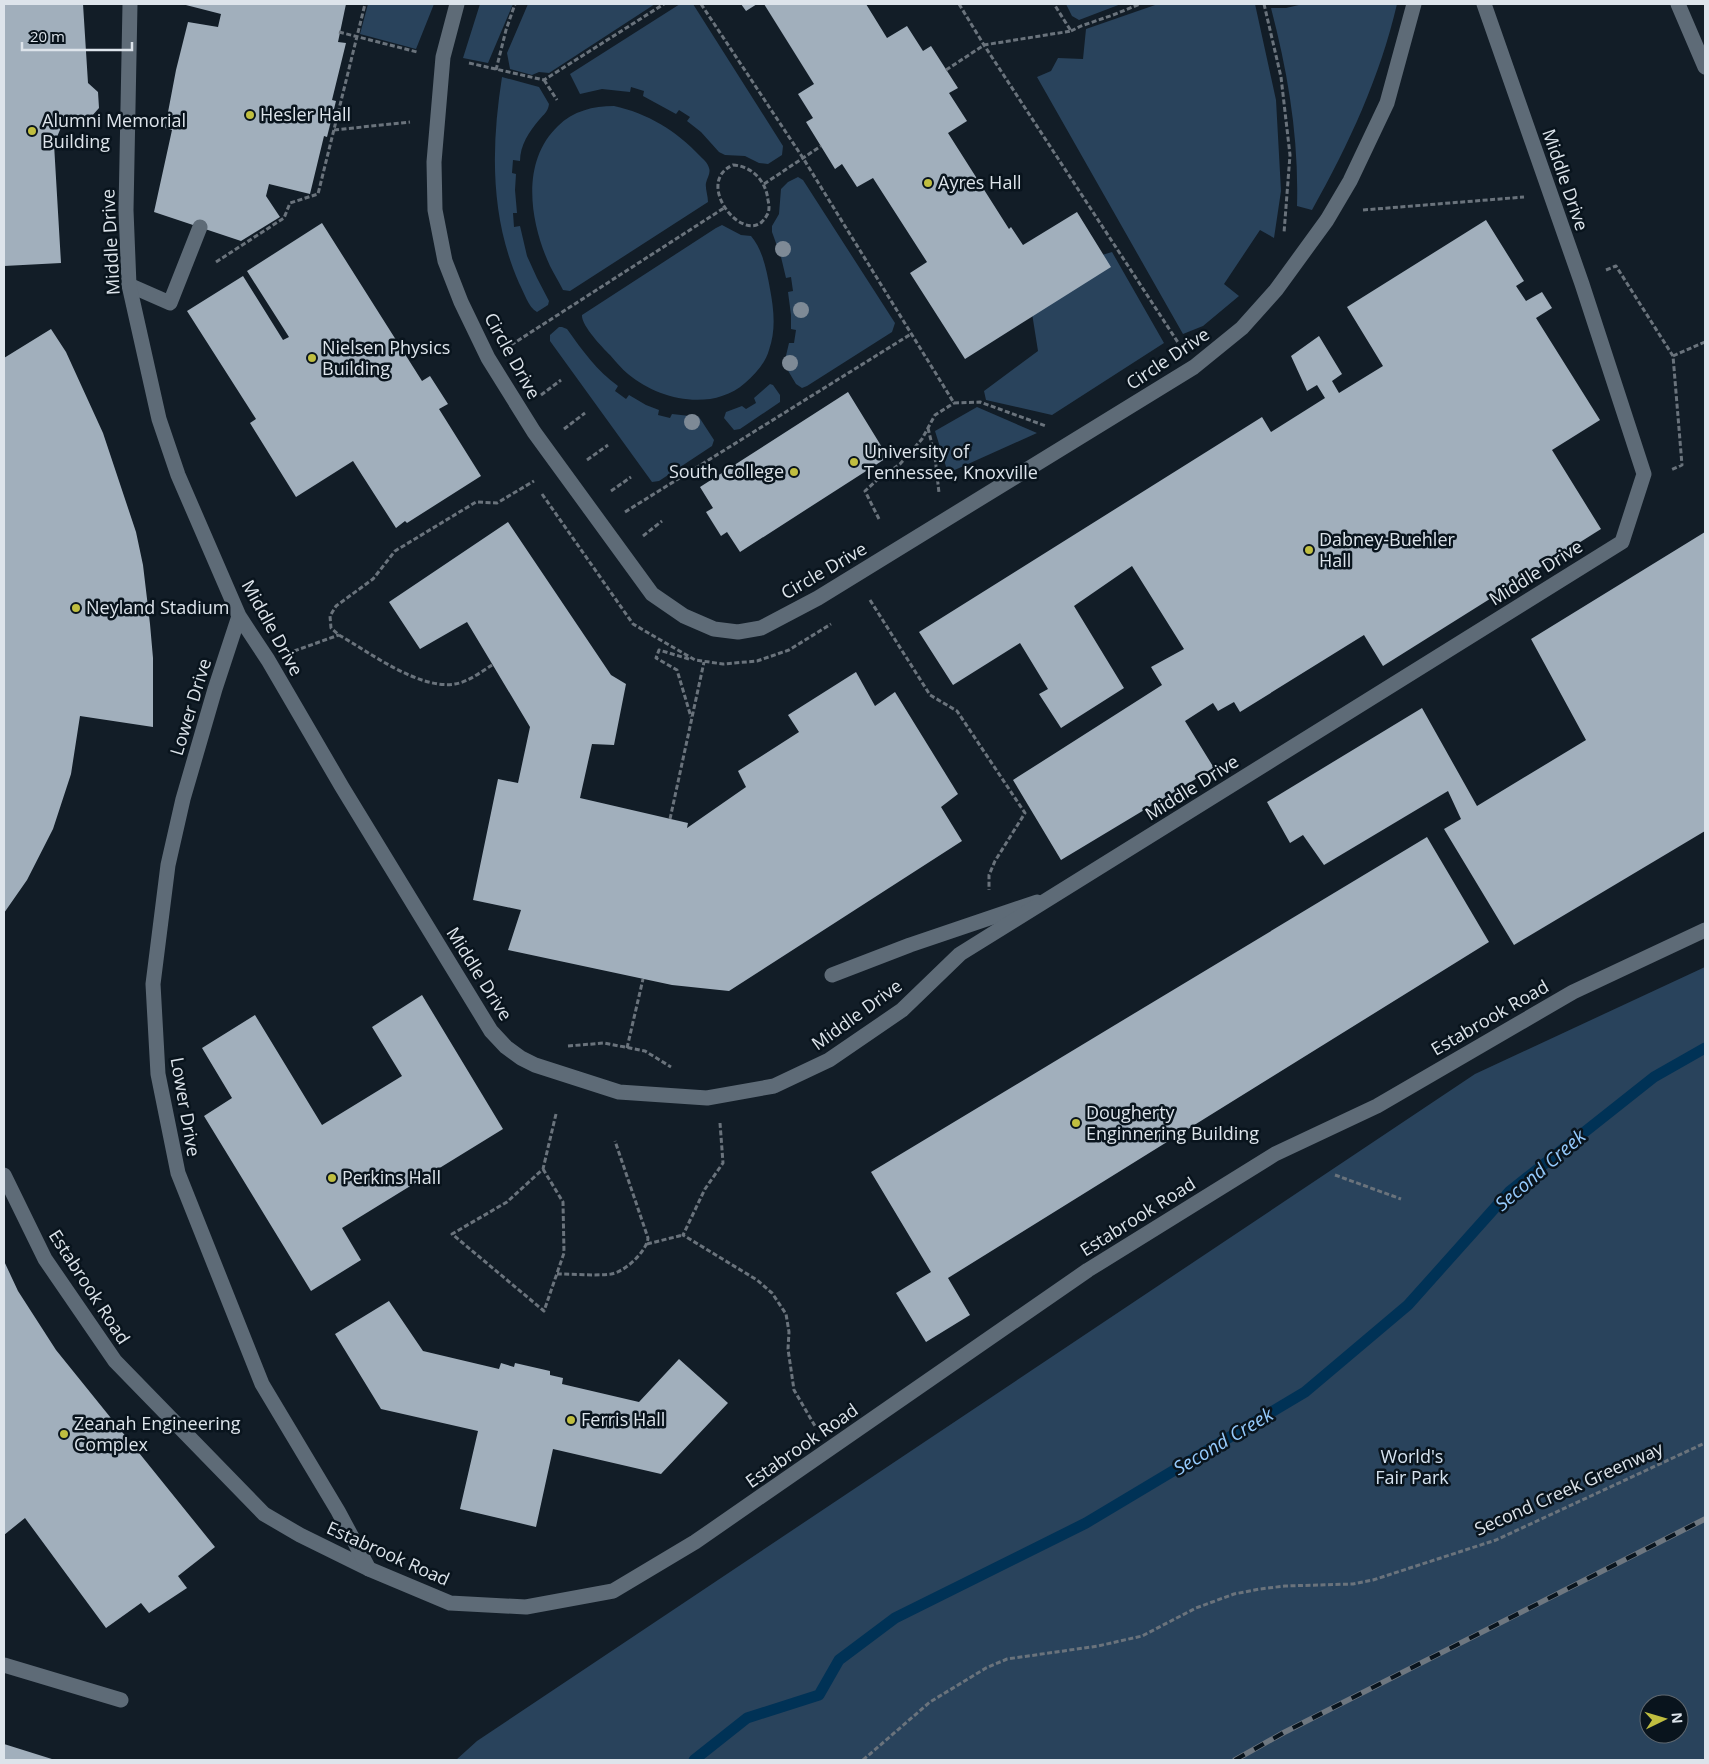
<svg xmlns="http://www.w3.org/2000/svg" width="1709" height="1764" viewBox="0 0 1709 1764" font-family="'Open Sans',sans-serif">
<style>
.green{fill:#29435c;fill-rule:evenodd}
.lines{fill:none;stroke-linecap:round;stroke-linejoin:round}
.stream{stroke:#003256;stroke-width:11}
.building{fill:#a1afbc}
.path{stroke:#6a737c;stroke-width:3;stroke-dasharray:5 2.5;stroke-linecap:butt}
.lane{stroke:#5e6b77;stroke-width:15}
.street{stroke:#5e6b77;stroke-width:15}
.secondary{stroke:#5e6b77;stroke-width:15}
.rail-casing{stroke:#6e7780;stroke-width:5.5}
.rail{stroke:#09141d;stroke-width:4;stroke-dasharray:11;stroke-linecap:butt}
.tree{fill:#7e8a96}
.poi-dot{fill:#c0be40;stroke:#09141d;stroke-width:2}
.labels{text-anchor:middle;stroke-width:5;stroke-linejoin:round;paint-order:stroke}
.poi-label{font-size:18px;fill:#dde4eb;stroke:#09141d;text-anchor:start}
.street-label{font-size:18px;fill:#dde4eb;stroke:#09141d}
.park-label{font-size:18px;fill:#d7e4f1;stroke:#09141d}
.water-label{font-size:19px;font-style:italic;fill:#95cafc;stroke:#09141d}
</style>
<rect width="100%" height="100%" fill="#121d27"/>
<!-- green -->
<path class="green" d="M368 4H434L416 49 360 34Z
M480 4H513L488 63 463 58Z
M528 4H655L549 73 539 72 532 75 510 69 507 53Z
M680 4H693L783 146 782 155 768 164 759 163 745 156 725 155 719 152 701 132 687 121 690 117 679 110 676 114 643 96 644 91 631 87 630 92 602 89 580 94 570 74Z
M1066 4H1121L1079 20 1072 16Z
M1158 4H1255L1276 100 1281 191 1274 238 1260 230 1224 284 1239 296 1203 326 1183 334 1037 77 1051 71 1058 58 1083 59 1086 29Z
M1303 4H1397C1380 77 1349 144 1312 210L1297 206C1299 138 1288 73 1271 8H1286Z
M502 77 539 87 549 104C548 112 544 114 539 120 529 132 520 145 520 161L513 160 512 173 516 174 515 190 517 213H513L514 227 520 226 527 256 537 278 549 301 548 305 537 312C528 307 524 292 519 283 490 217 491 147 502 77Z
M614 106C647 113 677 131 700 156 703 159 708 163 709 168 711 173 707 178 706 183 705 188 708 196 708 202L570 291 563 290C559 282 554 274 550 266 530 223 520 162 558 126 573 111 593 106 614 106Z
M798 177 803 180 895 323 892 332 807 386 802 388 796 384 784 364 789 343H794L796 330 791 329V315L788 292 793 291 791 277 786 278 781 257 772 232V226L779 214 781 189 788 182Z
M722 225 741 235 751 236C763 250 767 272 770 289 774 310 776 330 769 350 765 364 755 374 745 383 712 412 659 400 628 374 622 369 616 362 610 355 602 347 581 325 582 315L716 228Z
M1112 252 1164 343 1052 415 986 400 984 391 1038 351 1028 288 1066 266Z
M559 327H562L567 329C582 350 597 371 618 386L615 391 626 399 629 395 646 405 659 410 658 415 670 418 672 414 699 417 714 440 712 446 659 481 652 482 550 341V335Z
M770 384 773 385 780 395V402L740 429 734 430 724 418 726 412 742 406 746 409 756 403 754 398Z
M977 407 1037 433 948 473 935 431Z
M1705 967V1760H456L477 1741 1475 1074ZM1649 1704H1679V1734H1649Z"/>
<g class="lines">
<!-- stream -->
<path class="stream" d="M694 1760 747 1718 819 1695 839 1660 895 1618 1086 1523 1305 1392 1408 1305 1510 1191 1654 1077 1705 1048"/>
</g>
<!-- building -->
<path class="building" d="M4 4H83L88 83 98 92 99 108 91 117 65 118 54 144 61 263 4 266Z
M182 4H346L338 42 346 43 332 100 336 101 327 137 324 136 310 194 269 184 266 196 280 217 241 241 154 212 172 130 165 128 176 70 188 22 218 27 221 14Z
M741 4H757L746 11Z
M764 4H866L887 38 907 26 923 51 931 46 958 88 949 93 967 121 948 133 1009 229 1011 227 1023 245 1077 212 1111 267 965 359 910 273 927 262 873 178 857 187 842 164 835 169 806 122 813 118 798 94 814 84Z
M1486 220 1524 281 1516 286 1526 301 1542 292 1552 308 1536 318 1600 420 1552 450 1601 529 1383 666 1364 635 1240 712 1234 702 1218 711 1213 703 1185 721 1214 768 1061 860 1013 780 1162 685 1151 667 1184 649 1132 566 1074 606 1124 688 1061 728 1039 694 1048 689 1020 643 953 685 919 632 1262 417 1271 432 1325 398 1317 385 1307 391 1291 356 1319 336 1342 374 1332 381 1339 393 1383 366 1347 307Z
M322 223 422 381 430 376 448 404 439 409 481 476 407 523 405 521 396 528 353 461 296 497 250 423 256 419 187 311 243 276 283 340 289 337 247 271Z
M51 329 66 352 103 433 136 532 143 565 150 624 153 658V727L80 716 71 774 53 829 27 880 4 913V358Z
M848 392 888 457 740 552 727 532 721 536 706 512 713 508 700 487Z
M508 522 611 675 626 684 614 745 592 744 580 798 688 823 687 828 746 787 738 771 799 732 788 715 856 672 875 706 895 692 958 794 941 807 962 841 729 991 672 985 508 950 521 910 473 900 498 779 518 783 530 727 467 622 420 649 389 602Z
M1705 532V831L1514 945 1444 829 1461 819 1448 791 1324 865 1303 835 1290 843 1267 802 1422 708 1477 806 1586 740 1531 639Z
M1427 837 1489 942 948 1278 970 1315 926 1342 896 1293 931 1272 871 1172Z
M422 995 503 1129 342 1228 361 1260 311 1291 204 1116 232 1098 202 1048 255 1015 322 1125 402 1076 372 1027Z
M4 1261 18 1291 56 1350 215 1547 178 1576 187 1588 149 1613 141 1603 106 1628 25 1518 4 1535Z
M389 1301 423 1351 499 1369 501 1363 514 1367 515 1363 550 1371V1375L563 1378 562 1384 639 1402 679 1359 728 1403 661 1474 553 1449 536 1527 460 1509 478 1431 381 1409 335 1334Z
M4 1744 55 1760H4Z"/>
<g class="lines">
<!-- path -->
<path class="path" d="M701 4 803 158 954 403 980 402 1046 426
M959 4 984 45 1179 344
M1264 4 1281 77 1290 155 1284 233
M1071 31 1081 26 1113 15 1140 4
M339 32 417 52
M469 63 544 80 664 4
M496 70 506 30 515 4
M946 70 984 45 1071 31 1054 4
M544 80 557 100
M334 130 410 122
M733 165C752 166 766 181 768 200 769 205 770 210 767 215 748 252 691 183 733 165Z
M764 184 821 146
M1363 210 1524 197
M216 262 284 218 290 203 318 194 365 4
M1606 270 1616 266 1673 356 1682 465 1671 470
M511 345 724 208
M1673 356 1705 342
M541 395 561 380
M928 428 935 457 939 493
M564 429 585 413
M587 460 608 445
M611 491 631 477
M542 494 633 624 695 660 723 664 757 661 789 650 831 624
M625 512 911 334
M879 519 865 491 876 481 900 464 922 439 935 415 954 403
M643 536 662 521
M870 600 930 695 957 711 1025 813 995 861 989 875V890
M294 651 339 635
M689 659 659 650 656 658 677 670 691 717
M492 665C481 672 468 682 455 684 419 690 369 652 339 635L331 628 330 616 336 606 373 579 395 551 476 502 497 503 534 481
M670 819 704 662
M568 1046 604 1043 645 1051 671 1067
M627 1048 643 979
M720 1123 723 1163 705 1189 683 1235 757 1280 772 1293 786 1314 789 1332 788 1349 794 1390 815 1426
M543 1169 563 1202 564 1253 544 1311 452 1234 507 1202 543 1169 556 1114
M1335 1175 1401 1199
M647 1244 683 1235
M557 1274C574 1274 594 1276 611 1274 625 1272 647 1251 648 1238L615 1141
M863 1760 930 1702 986 1668 1007 1659 1098 1646 1142 1636 1196 1608 1234 1594 1260 1589 1285 1586 1353 1584 1373 1580 1496 1540 1705 1443"/>
<!-- lane -->
<path class="lane" d="M129 285 170 303 200 227
M832 975 910 945 1037 902
M4 1175 45 1259 115 1361 264 1514 300 1535 369 1569
M4 1665 121 1700"/>
<!-- street -->
<path class="street" d="M130 4 126 210 129 285 159 419 178 475 239 616 268 660 342 787 491 1031 506 1047 521 1058 535 1065 619 1092 707 1098 774 1086 829 1060 902 1010 960 954 1622 542 1644 474 1582 284 1484 4
M457 4 443 57 434 162 435 210 445 261 461 302 488 358 534 432 652 594 684 616 714 629 738 632 761 628 818 598 1194 367 1242 328 1276 290 1327 220 1350 181 1387 103 1414 4
M239 616 215 689 183 799 168 865 153 984 158 1074 178 1173 262 1384 338 1511 369 1569 450 1603 526 1607 613 1591 695 1542 1088 1270 1275 1154 1377 1106 1573 992 1705 930"/>
<!-- secondary -->
<path class="secondary" d="M1678 4 1705 67"/>
<!-- rail casing -->
<g class="rail-casing">
<path id="rail" d="M1235 1760 1283 1733 1705 1519"/>
</g>
<!-- rail -->
<use href="#rail" class="rail"/>
</g>
<!-- trees -->
<g class="tree">
<circle cx="783" cy="249" r="8"/>
<circle cx="801" cy="310" r="8"/>
<circle cx="790" cy="363" r="8"/>
<circle cx="692" cy="422" r="8"/>
</g>
<!-- markers -->
<g class="poi-dot">
<circle cx="250" cy="115" r="5"/>
<circle cx="32" cy="131" r="5"/>
<circle cx="928" cy="183" r="5"/>
<circle cx="312" cy="358" r="5"/>
<circle cx="854" cy="462" r="5"/>
<circle cx="794" cy="472" r="5"/>
<circle cx="1309" cy="550" r="5"/>
<circle cx="76" cy="608" r="5"/>
<circle cx="1076" cy="1123" r="5"/>
<circle cx="332" cy="1178" r="5"/>
<circle cx="571" cy="1420" r="5"/>
<circle cx="64" cy="1434" r="5"/>
</g>
<g class="labels">
<!-- poi labels -->
<g class="poi-label">
<text x="260" y="121">Hesler Hall</text>
<text x="42" y="127">Alumni Memorial<tspan x="42" dy="21">Building</tspan></text>
<text x="938" y="189">Ayres Hall</text>
<text x="322" y="354">Nielsen Physics<tspan x="322" dy="21">Building</tspan></text>
<text x="864" y="458">University of<tspan x="864" dy="21">Tennessee, Knoxville</tspan></text>
<text x="784" y="478" text-anchor="end">South College</text>
<text x="1319" y="546">Dabney-Buehler<tspan x="1319" dy="21">Hall</tspan></text>
<text x="86" y="614">Neyland Stadium</text>
<text x="1086" y="1119">Dougherty<tspan x="1086" dy="21">Enginnering Building</tspan></text>
<text x="342" y="1184">Perkins Hall</text>
<text x="581" y="1426">Ferris Hall</text>
<text x="74" y="1430">Zeanah Engineering<tspan x="74" dy="21">Complex</tspan></text>
</g>
<!-- street labels -->
<g class="street-label">
<text transform="translate(1565 180) rotate(71)" y="6">Middle Drive</text>
<text transform="translate(111 242) rotate(-93)" y="6">Middle Drive</text>
<text transform="translate(512 356) rotate(61)" y="6">Circle Drive</text>
<text transform="translate(1168 359) rotate(-34)" y="6">Circle Drive</text>
<text transform="translate(824 571) rotate(-30)" y="6">Circle Drive</text>
<text transform="translate(1536 573) rotate(-32)" y="6">Middle Drive</text>
<text transform="translate(272 628) rotate(61)" y="6">Middle Drive</text>
<text transform="translate(191 707) rotate(-73)" y="6">Lower Drive</text>
<text transform="translate(1192 788) rotate(-32)" y="6">Middle Drive</text>
<text transform="translate(479 974) rotate(58)" y="6">Middle Drive</text>
<text transform="translate(857 1015) rotate(-36)" y="6">Middle Drive</text>
<text transform="translate(1490 1018) rotate(-30)" y="6">Estabrook Road</text>
<text transform="translate(185 1107) rotate(80)" y="6">Lower Drive</text>
<text transform="translate(1138 1217) rotate(-32)" y="6">Estabrook Road</text>
<text transform="translate(89 1287) rotate(57)" y="6">Estabrook Road</text>
<text transform="translate(802 1446) rotate(-35)" y="6">Estabrook Road</text>
<text transform="translate(1569 1489) rotate(-24)" y="6">Second Creek Greenway</text>
<text transform="translate(388 1554) rotate(24)" y="6">Estabrook Road</text>
</g>
<!-- park labels -->
<g class="park-label">
<text x="1412" y="1463">World's<tspan x="1412" dy="21">Fair Park</tspan></text>
</g>
<!-- water labels -->
<g class="water-label">
<text transform="translate(1540 1170) rotate(-41)" y="7">Second Creek</text>
<text transform="translate(1223 1441) rotate(-31)" y="7">Second Creek</text>
</g>
</g>
<!-- border -->
<rect width="1709" height="1764" fill="none" stroke="#dde4eb" stroke-width="10"/>
<!-- north arrow -->
<g transform="translate(1664 1719) rotate(85)"><circle r="24" fill="#09141d" stroke="#5e676f"/>
<path d="M0-4L9 19L0 12L-9 19Z" fill="#c0be40"/>
<text y="-8" font-size="14" font-weight="bold" text-anchor="middle" fill="#dde4eb">N</text>
</g>
<!-- scale -->
<path d="M22 42v8h110v-8" fill="none" stroke="#dde4eb" stroke-width="2.5"/>
<text x="30" y="42" font-size="15" fill="#dde4eb" stroke="#09141d" stroke-width="4" paint-order="stroke">20 m</text>
</svg>
